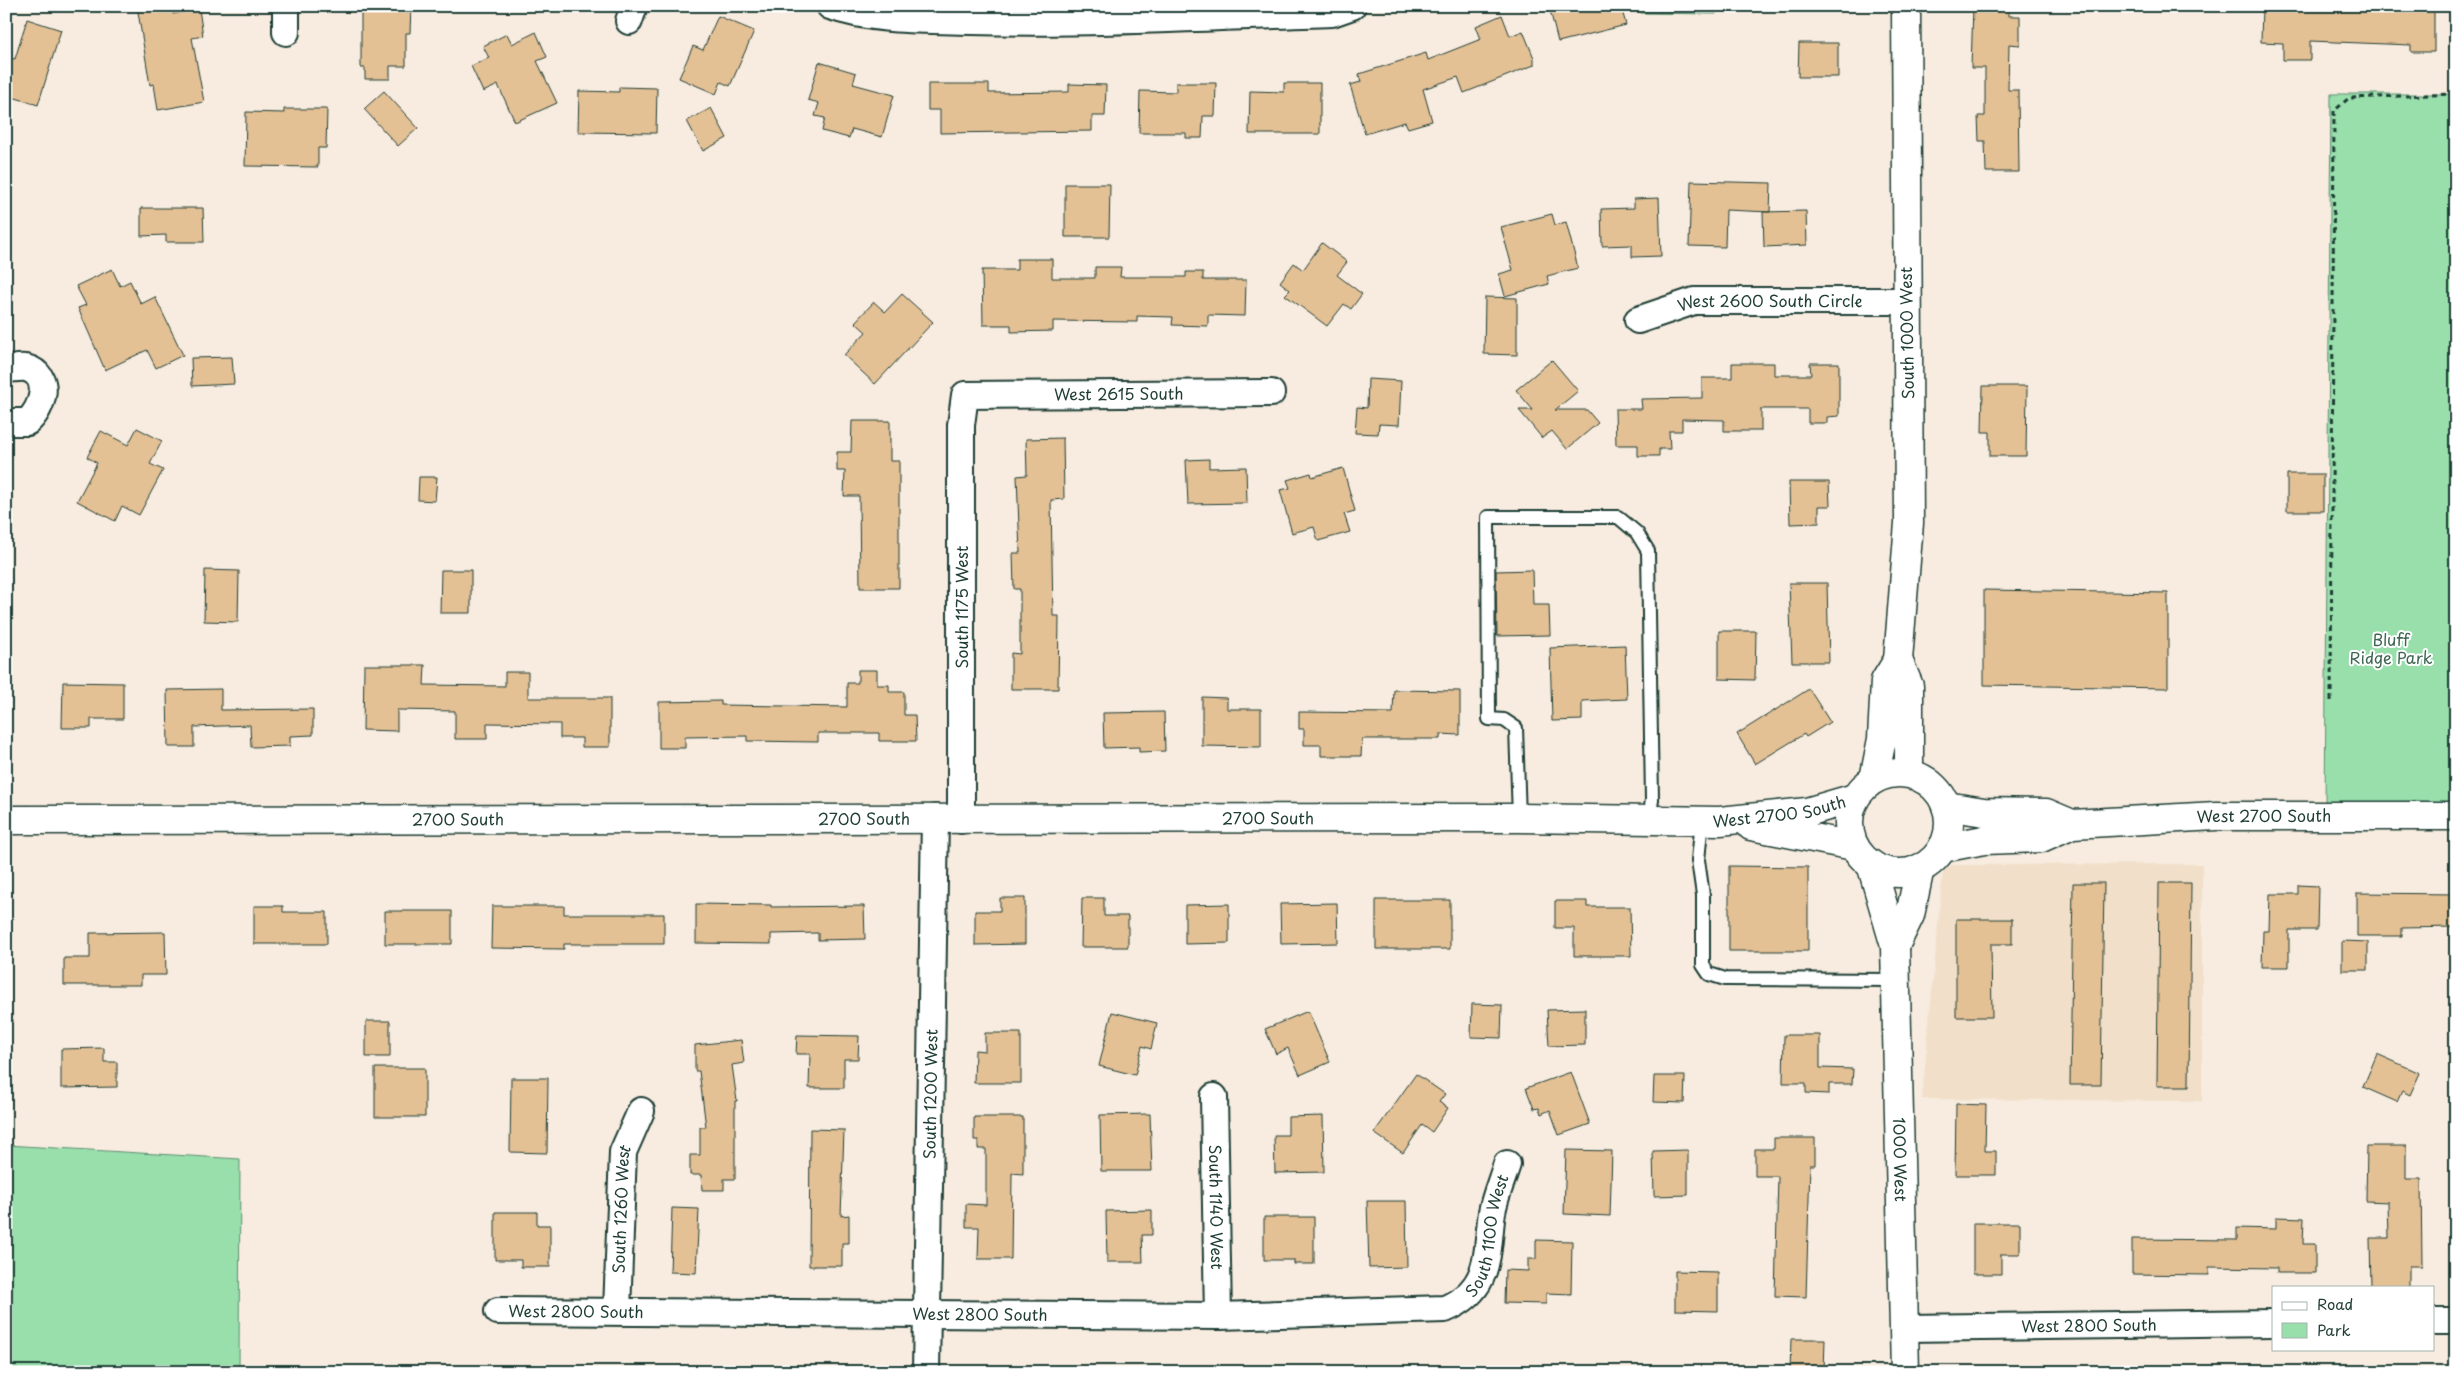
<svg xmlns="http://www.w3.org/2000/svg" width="2462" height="1378" viewBox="0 0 2462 1378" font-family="'Playpen Sans',sans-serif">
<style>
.built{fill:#f1dfc9}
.green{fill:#99dfac;stroke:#5c8e70}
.building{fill:#e4c095;stroke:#1f3d34}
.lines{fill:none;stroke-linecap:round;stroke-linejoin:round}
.lane-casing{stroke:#1f3d34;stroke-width:16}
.street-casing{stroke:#1f3d34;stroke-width:30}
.secondary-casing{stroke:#1f3d34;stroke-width:31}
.path{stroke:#1f3d34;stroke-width:3;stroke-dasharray:5 4;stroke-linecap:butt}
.lane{stroke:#fff;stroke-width:12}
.street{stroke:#fff;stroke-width:26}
.secondary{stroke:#fff;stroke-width:28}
.labels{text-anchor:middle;stroke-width:4;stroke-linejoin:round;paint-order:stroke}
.street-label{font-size:16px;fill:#1f3d34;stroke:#fff}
.park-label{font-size:16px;fill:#3e6652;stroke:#fff}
</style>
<rect width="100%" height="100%" fill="#f7ecdf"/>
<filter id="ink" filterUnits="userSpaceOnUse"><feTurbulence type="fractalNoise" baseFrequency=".02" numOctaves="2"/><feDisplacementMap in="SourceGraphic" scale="10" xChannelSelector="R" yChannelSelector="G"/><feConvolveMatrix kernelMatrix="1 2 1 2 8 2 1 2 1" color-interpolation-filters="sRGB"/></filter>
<g filter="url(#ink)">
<!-- built -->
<path class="built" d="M2202 864V1101L1922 1099 1943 871 1952 865Z"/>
<!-- green -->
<path class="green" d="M1641 6H1716V14L1641 13Z
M2331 94H2456V806L2325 807Z
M6 1145 240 1159 239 1372H6Z"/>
<!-- building -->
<path class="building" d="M137 6H172L173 14 199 9 203 36 192 38 204 102 158 110 154 84 150 85Z
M361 6H411L410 33H406V66H390V79H365V68H361Z
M1549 6H1621L1626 25 1558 42Z
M1973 6H2009V16H2020V45L2009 44 2008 90H2018L2019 172H1986L1985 141H1979L1978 116H1985V68H1971Z
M2262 6H2434V52H2411V45L2310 41V60H2283V43L2261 42Z
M1502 15 1510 36 1523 31 1534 58V65L1464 93 1458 77 1423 89 1432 121 1408 128 1405 122 1365 134 1350 85 1361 82 1359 74 1426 53 1428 60 1481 39 1476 26Z
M718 16 754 31 730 86 721 82 716 94 679 78 693 46 703 50Z
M27 19 61 30 38 105 6 95V57L15 59Z
M536 32 547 57 537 61 557 103 515 122 498 85 483 92 471 66 489 58 483 46 507 34 512 44Z
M1799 43H1838V77H1798Z
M819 62 856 73 853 84 894 95 882 137 852 129 849 138 822 131 825 118 815 116 819 103 808 100Z
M1176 83H1216L1215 116H1203L1202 138H1186V133H1139L1140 91 1176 92Z
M1284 83H1320V134H1249L1250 91 1284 92Z
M928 84H989V93L1069 92V84L1106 85 1105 116H1092V131L940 133V110H928Z
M619 87 657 88 656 133 578 132 579 91 619 92Z
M384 91 418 128 398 146 364 109Z
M711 108 727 138 703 151 687 121Z
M284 109H327L326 148H318V167L245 166 246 112 284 113Z
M1691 181 1771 183 1770 212 1726 210 1725 247 1689 246Z
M1065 184H1110L1109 237H1065Z
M1659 198 1661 256 1632 257V245L1602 246 1601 209 1634 208V199Z
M141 208H203L204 242H166V235L141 236Z
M1806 211 1807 245 1764 247 1763 212Z
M1552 214 1555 225 1566 222 1578 268 1547 276 1549 284 1505 296 1499 274 1513 270 1501 227Z
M1322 243 1347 262 1337 275 1362 294 1351 309 1344 304 1327 326 1285 295 1290 290 1280 282 1294 263 1303 270Z
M1017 259H1052V278H1095V267H1121L1120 277H1186V272H1203V280H1246L1245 316 1208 315V326L1172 325 1173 317 1137 316V322L1053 321V331L1011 332V325H983L982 270H1017Z
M112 269 120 286 130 281 141 304 155 297 183 355 156 368 147 350 105 370 78 308 86 305 76 286Z
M902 294 933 322 875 384 844 355 866 332 855 322 874 302 885 312Z
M1485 297 1517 298V355L1484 354Z
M232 357 234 384 192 386 191 358Z
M1552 360 1578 391 1555 410H1587L1598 423 1567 449 1552 431 1542 438 1519 410H1533L1516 390Z
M1732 363H1774V375H1811L1810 363H1839V416L1827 417V423H1808V409H1761V431H1724V420L1682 419V431H1669L1670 449H1659V456H1638V445H1616L1615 409H1642L1641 399 1702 398V378H1732Z
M1368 379 1401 381 1399 425 1379 424 1378 434 1355 433 1357 407 1367 408Z
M1983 386H2027L2026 456H1990V432H1982Z
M852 421H890V461H899V588H860L859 496H844L845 471H837V452H851Z
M137 428 162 441 150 464 163 470 139 515 122 506 115 521 77 501 97 463 87 457 101 431 128 445Z
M1063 438 1064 499 1051 500 1053 616H1059L1058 689H1011V653L1020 654V589H1014L1013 553H1020L1017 476 1027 475 1026 439Z
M1209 459V468L1246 467 1247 503 1188 504 1186 460Z
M1343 468 1355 511 1344 514 1350 532 1318 541 1314 527 1292 533 1280 490 1290 488 1287 480 1311 473 1312 477Z
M2287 474H2323V511H2287Z
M419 477H437L435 501 418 500Z
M1789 482H1829L1830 506H1819V523L1790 524Z
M205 570 239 571 238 622 204 621Z
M441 570H471V613H440Z
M1532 570 1533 605H1549L1550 635 1497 636 1496 571Z
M1789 583H1827L1829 662H1792Z
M1984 590 2168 593V688L1984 685Z
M1719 631H1756L1755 680 1719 679Z
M1625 645 1627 699 1582 701V720L1552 721 1550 648Z
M364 665H425L424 685 505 686V672H528V698H610V747H582V738H560V724L487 723V739H455V711L397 710V731L363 730Z
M858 670H877V685H889V692H904V715H915L916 741H879V733H818V742L747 741V736L685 737V748H659V702L721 701V705L847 707V683H858Z
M63 682 123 683V719H91V728H62Z
M221 689V710L313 709V735L290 736V746L251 747 250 725 194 727V747H168L167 690Z
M1809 689 1830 722 1806 737 1804 734 1755 764 1737 734Z
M1394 690 1460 691V735L1440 734V739H1362L1361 756H1321V745H1304V729H1299V712L1393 713Z
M1202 697 1227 698V709H1261V747L1202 746Z
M1164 712 1165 751 1139 752V747L1104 748 1103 713Z
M1729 866 1808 867V951H1729Z
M2073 883H2104L2101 1085H2070Z
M2159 883H2191L2189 1086H2157Z
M2298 885 2318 886 2317 930H2289V967H2262L2263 931H2269L2270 894H2298Z
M2357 893 2456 894V927L2402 928V936H2357Z
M1000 898H1025V944L975 945V911H1000Z
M1082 898H1104V916H1128V947H1081Z
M1376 900H1450V949H1376Z
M1555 901H1587V907H1630L1631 956H1574V928H1555Z
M1337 903 1338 943 1281 944 1280 904Z
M696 904 771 905V907L864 906 865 939 818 940V933L771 934V944L696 943Z
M1229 904V943L1185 944V905Z
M254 906H283V912H327V944H254Z
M492 906H564V914H664V944H564V949L491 948Z
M385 911H452V944H385Z
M1956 919H2012V944H1991L1992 1017H1956Z
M165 932 166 975H141V985H64V958H90V933Z
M2342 941 2368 942V970H2342Z
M1472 1004 1502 1005 1501 1038 1471 1037Z
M1585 1009V1045L1549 1046 1547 1010Z
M1308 1011 1330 1062 1300 1075 1288 1048 1276 1054 1265 1029Z
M1112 1012 1157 1023 1151 1049 1142 1046 1135 1075 1099 1066Z
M366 1021H390V1057H366Z
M985 1033H1021V1083H974L975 1050 985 1051Z
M797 1035 859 1036 858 1059H844V1088H809L810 1054H796Z
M1784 1035H1820V1068L1853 1069 1852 1084H1829V1094L1806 1093V1083H1783Z
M741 1040 744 1063 732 1065 737 1101H735V1179H724V1190H702L701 1175H690V1155H700V1127H706L699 1071H695V1045Z
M104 1048V1062H117V1087L61 1088V1049Z
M2377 1054 2420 1073 2410 1095 2402 1091 2397 1102 2363 1087Z
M375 1068H425V1117H375Z
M1571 1072 1590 1124 1559 1135 1550 1110 1541 1114 1539 1108 1534 1109 1526 1088Z
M1416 1074 1445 1094 1439 1102 1448 1108 1432 1132 1422 1125 1403 1153 1374 1133Z
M1654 1076H1685L1684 1103 1653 1102Z
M511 1078H548L547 1153 510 1152Z
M1956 1104 1986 1105 1985 1151H1996V1175H1955Z
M1150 1114 1152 1171H1101L1100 1115Z
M1323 1116 1324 1172 1275 1173 1274 1135H1288V1117Z
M974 1117H1023V1174L1012 1173 1011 1259H978L979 1227H966V1204L986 1205V1149H978V1140H974Z
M810 1129 844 1130 841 1216 849 1215V1243H842V1266H809Z
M1774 1138H1815V1165H1810L1806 1297 1775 1296 1778 1176H1755V1149H1774Z
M2367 1146H2406V1179H2421L2422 1266H2409V1287H2371L2370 1238H2389L2388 1202 2366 1201Z
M1566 1150 1612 1151 1610 1216 1564 1214Z
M1688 1150V1195L1654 1196 1653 1151Z
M1367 1201H1406L1407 1267 1369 1268Z
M672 1208 699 1209 696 1273 670 1272Z
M1152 1210V1235H1142L1143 1262H1107L1106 1211Z
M495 1212H537V1225H550V1267H521V1260H495Z
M1264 1217H1314V1264H1294V1260H1264Z
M2276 1217 2304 1218 2303 1244H2315V1273H2277V1268L2209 1267V1275L2132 1274V1239L2237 1240V1228L2276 1229Z
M1973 1223H2020V1254H2001V1274H1973Z
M1536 1240 1572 1241 1571 1294 1546 1293V1304L1504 1303 1505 1270 1528 1271V1259H1536Z
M1675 1271 1718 1272V1311L1675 1310Z
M1791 1339H1825L1824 1372H1790Z"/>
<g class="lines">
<!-- lane casing -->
<g class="lane-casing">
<path id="lane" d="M1519 818 1516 728 1504 720 1489 719 1488 517H1618L1637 533 1648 551 1652 800 1649 820
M1702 821 1698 860 1703 895V965L1709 974 1725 979 1895 980"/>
</g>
<!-- street casing -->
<g class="street-casing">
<g id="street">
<path d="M286 6V32"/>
<path d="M830 6C876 22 925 19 972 21 1092 24 1212 17 1332 13L1352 6"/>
<path d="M629 21 634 6"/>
<path id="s1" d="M1638 320 1694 301H1906"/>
<path d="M6 369C12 369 20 367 26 368 53 375 43 409 27 422H6"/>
<path id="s2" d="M961 820V425L965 395 1271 393"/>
<path id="s3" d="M1214 1097 1218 1316"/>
<path id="s4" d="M498 1311 1218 1316 1445 1309C1492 1289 1486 1254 1492 1212 1495 1196 1502 1180 1507 1164"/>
<path id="s5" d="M617 1311 623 1152 641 1111"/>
<path d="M2433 1321H2456"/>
<path id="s6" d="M1905 1328 2273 1323"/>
<path id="s7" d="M926 1372 935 818"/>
</g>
</g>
<!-- secondary casing -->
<g class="secondary-casing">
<g id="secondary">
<path d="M1898 660 1909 686V773"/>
<circle cx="1899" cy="823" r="50"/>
<path d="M1874 779 1882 739 1885 681 1898 660 1909 523 1906 6"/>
<path d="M1946 806 1984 812 2046 813 2072 824"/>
<path id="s8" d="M6 820 1519 818 1720 821 1807 812 1855 798"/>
<path d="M1751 826 1854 846"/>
<path id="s9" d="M1942 848 1984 840 2041 838 2072 824 2216 816H2456"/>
<path id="s10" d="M1871 864 1895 946 1905 1372"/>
<path d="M1895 946 1910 915 1920 868"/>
</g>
</g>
<!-- path -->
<path class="path" d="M2331 701 2334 111 2349 98 2456 94"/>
<!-- lane -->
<use href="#lane" class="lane"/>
<!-- street -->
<use href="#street" class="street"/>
<!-- secondary -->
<use href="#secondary" class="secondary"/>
</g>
</g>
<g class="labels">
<!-- street labels -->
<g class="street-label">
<text dy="6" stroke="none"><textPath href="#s1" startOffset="135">West 2600 South Circle</textPath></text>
<text transform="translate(1907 333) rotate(-91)" y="6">South 1000 West</text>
<text dy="6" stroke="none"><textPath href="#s2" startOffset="579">West 2615 South</textPath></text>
<text transform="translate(962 607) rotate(-90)" y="6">South 1175 West</text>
<text dy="6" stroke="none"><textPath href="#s8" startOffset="1774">West 2700 South</textPath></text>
<text dy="6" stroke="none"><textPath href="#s9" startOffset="326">West 2700 South</textPath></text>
<text dy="6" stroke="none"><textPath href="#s8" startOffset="858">2700 South</textPath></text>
<text dy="6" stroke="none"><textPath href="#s8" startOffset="1262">2700 South</textPath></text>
<text dy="6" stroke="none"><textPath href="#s8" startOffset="452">2700 South</textPath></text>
<text dy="6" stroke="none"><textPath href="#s7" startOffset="278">South 1200 West</textPath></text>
<text dy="6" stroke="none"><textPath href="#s10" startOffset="299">1000 West</textPath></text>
<text dy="6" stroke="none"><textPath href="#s3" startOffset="110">South 1140 West</textPath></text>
<text dy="6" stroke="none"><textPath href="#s5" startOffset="102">South 1260 West</textPath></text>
<text dy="6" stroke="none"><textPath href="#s4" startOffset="1038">South 1100 West</textPath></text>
<text dy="6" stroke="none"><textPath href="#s4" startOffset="78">West 2800 South</textPath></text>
<text dy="6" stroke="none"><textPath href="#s4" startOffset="482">West 2800 South</textPath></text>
<text dy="6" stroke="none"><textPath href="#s6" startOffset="184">West 2800 South</textPath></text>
</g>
<!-- park labels -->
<g class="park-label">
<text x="2391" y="646">Bluff<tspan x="2391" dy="18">Ridge Park</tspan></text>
</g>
</g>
<!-- margin -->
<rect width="2462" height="1378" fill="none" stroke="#fff" stroke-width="25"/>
<rect x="12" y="12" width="2437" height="1353" fill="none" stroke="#1f3d34" stroke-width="2" filter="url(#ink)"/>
<!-- legend -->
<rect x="2272" y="1286" width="162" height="65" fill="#ffffff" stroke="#a5b1ae"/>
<rect x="2282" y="1302" width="25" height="8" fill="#ffffff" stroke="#a5b1ae"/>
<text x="2317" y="1310" font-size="15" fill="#1f3d34">Road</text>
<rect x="2282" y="1323" width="25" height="15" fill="#99dfac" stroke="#a5b1ae"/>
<text x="2317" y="1336" font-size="15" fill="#1f3d34">Park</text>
</svg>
